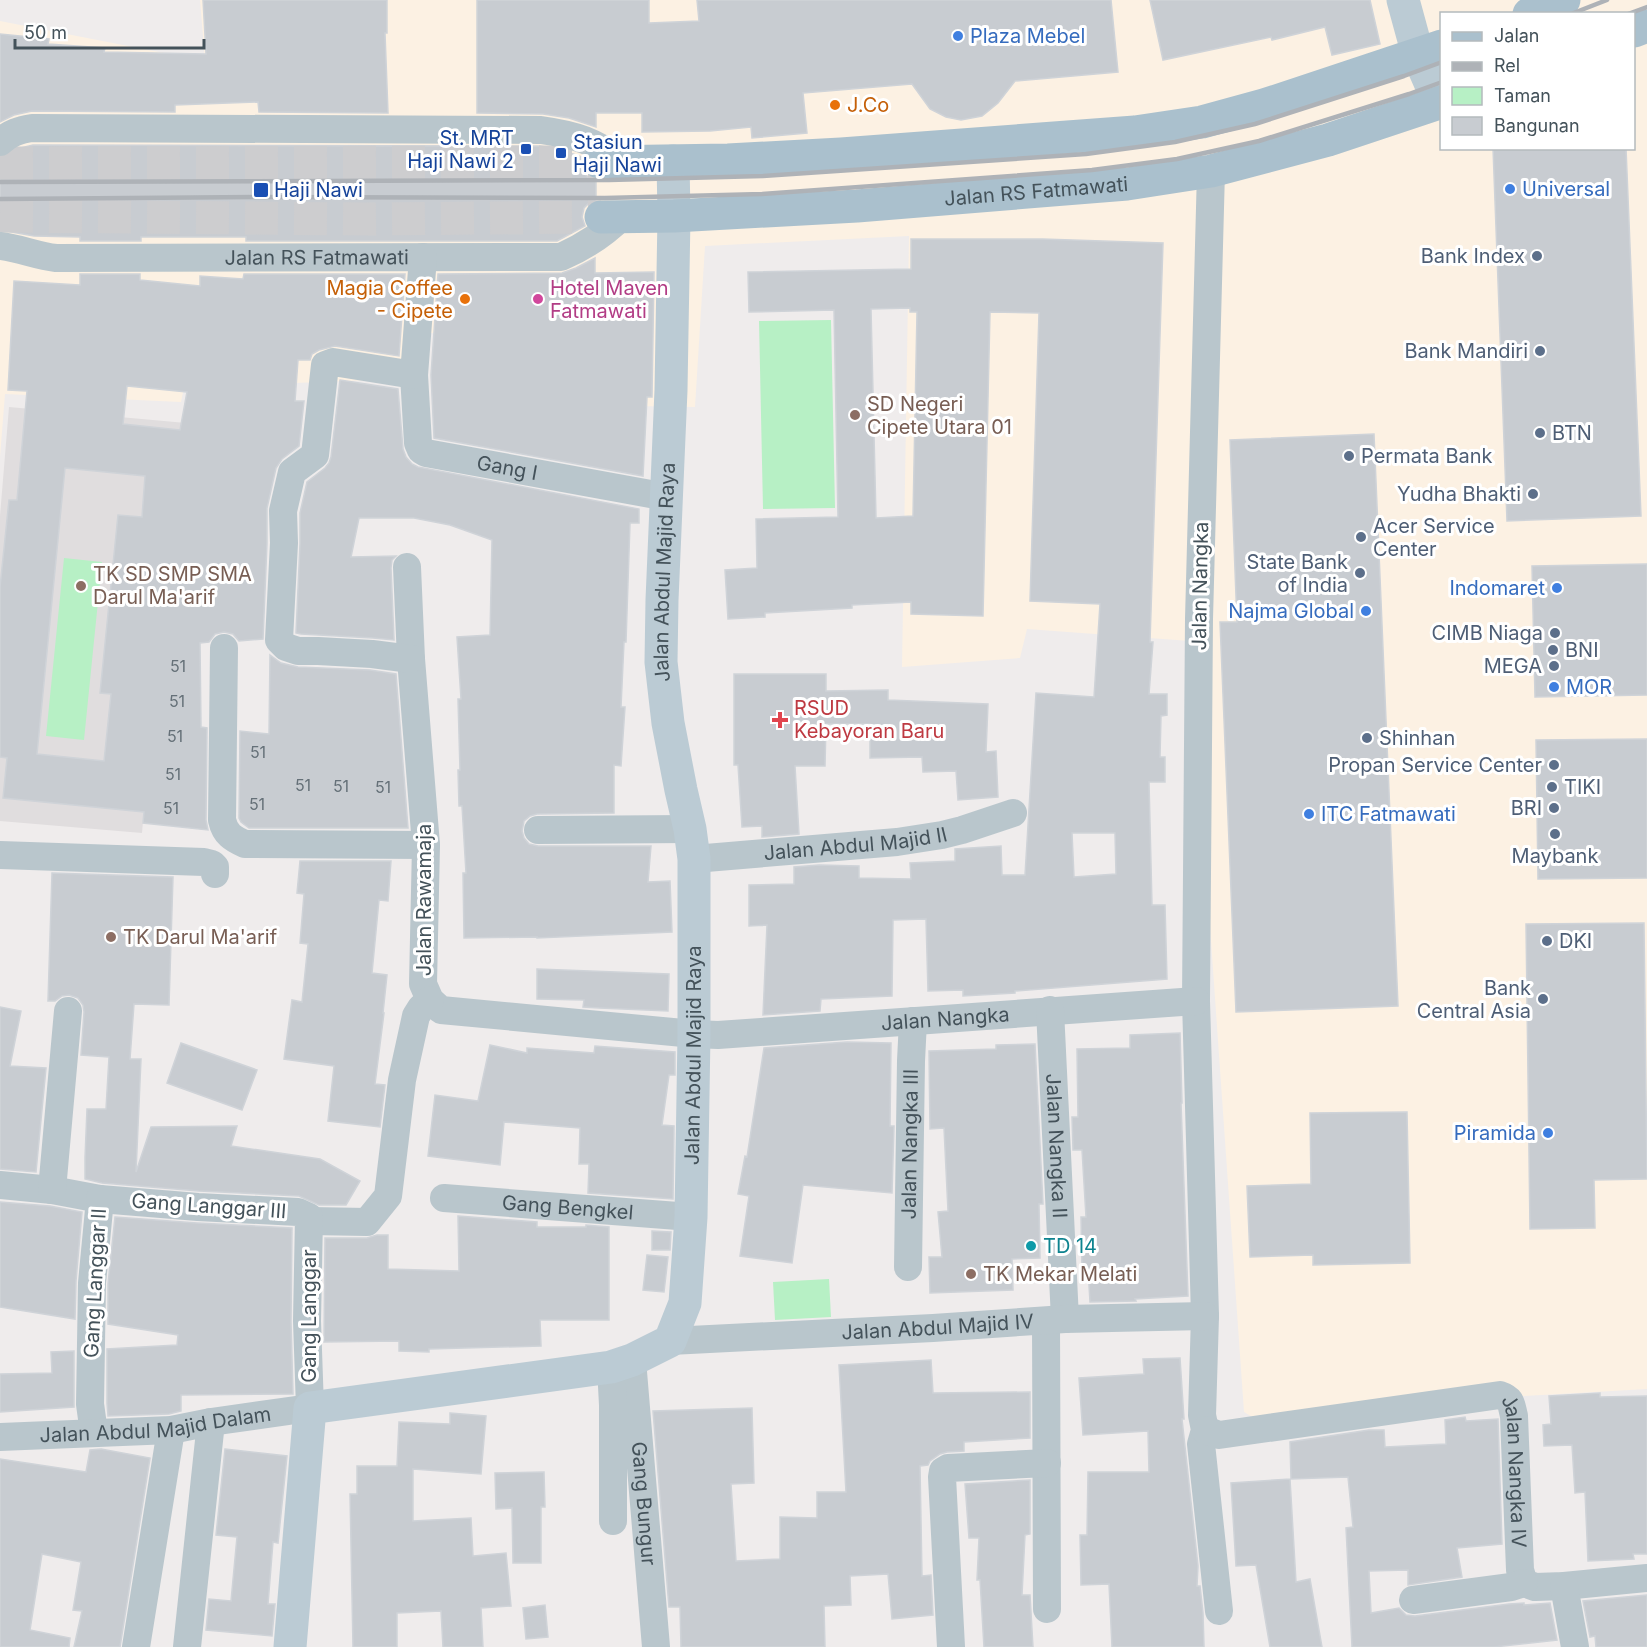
<svg xmlns="http://www.w3.org/2000/svg" width="1647" height="1647" viewBox="0 0 1647 1647" font-family="Inter,sans-serif">
<style>
.commercial{fill:#fcf1e3;fill-rule:evenodd}
.education{fill:#e0ddde}
.green{fill:#b7f0c5}
.building{fill:#c8ccd1;stroke:#cfd3d8;stroke-width:1.5;fill-rule:evenodd}
.lines{fill:none;stroke-linecap:round;stroke-linejoin:round}
.primary-tunnel{stroke:#cdcdcf;stroke-width:33;stroke-dasharray:33 16;stroke-linecap:butt}
.street{stroke:#b9c6cc;stroke-width:28}
.secondary{stroke:#bbcbd4;stroke-width:33}
.primary{stroke:#aac0cd;stroke-width:33}
.rail{stroke:#aeb2b7;stroke-width:4.5}
.shop-dot{fill:#3f7fe0;stroke:#fff;stroke-width:2}
.food-dot{fill:#e8710a;stroke:#fff;stroke-width:2}
.transit-dot{fill:#1a4fb4;stroke:#fff;stroke-width:2}
.service-dot{fill:#5c6f8a;stroke:#fff;stroke-width:2}
.hotel-dot{fill:#d1479c;stroke:#fff;stroke-width:2}
.education-dot{fill:#8d6e63;stroke:#fff;stroke-width:2}
.health-dot{fill:#e0444e;stroke:#fff;stroke-width:2}
.culture-dot{fill:#0f9aa8;stroke:#fff;stroke-width:2}
.labels{text-anchor:middle;stroke-width:6;stroke-linejoin:round;paint-order:stroke}
.number-label{font-size:16px;fill:#657078}
.shop-label{font-size:20px;fill:#366cbe;stroke:#fff;text-anchor:start}
.food-label{font-size:20px;fill:#c56008;stroke:#fff;text-anchor:start}
.transit-label{font-size:20px;fill:#164399;stroke:#fff;text-anchor:start}
.street-label{font-size:20px;fill:#44525a;stroke:#fff}
.service-label{font-size:20px;fill:#4e5e75;stroke:#fff;text-anchor:end}
.hotel-label{font-size:20px;fill:#b23c85;stroke:#fff;text-anchor:start}
.education-label{font-size:20px;fill:#785e54;stroke:#fff;text-anchor:start}
.health-label{font-size:20px;fill:#be3a42;stroke:#fff;text-anchor:start}
.culture-label{font-size:20px;fill:#0d838f;stroke:#fff;text-anchor:start}
</style>
<rect width="100%" height="100%" fill="#efecec"/>
<!-- commercial -->
<path class="commercial" d="M200 0H1647V1389L1472 1399 1271 1428 1244 1412 1190 641 1027 629 1020 658 902 667 909 236 705 246 695 407 572 405 565 338 428 333 424 378 294 383 197 325 181 402 5 394 0 457V21L205 61ZM1442 14H1634V148H1442Z"/>
<!-- education -->
<path class="education" d="M9 407 197 424 168 528 142 833 0 821V516Z"/>
<!-- green -->
<path class="green" d="M831 320 835 508 763 509 759 321Z
M64 558 102 562 84 740 46 736Z
M829 1279 831 1317 775 1320 773 1282Z"/>
<!-- building -->
<path class="building" d="M203 0H387V33H385L388 113 259 112 258 102 175 105V112L32 111 14 115 0 122V34L49 39 48 44 105 48 104 52 206 54Z
M477 0H649V23L699 21 697 0H1111L1118 72 1015 81 998 103 982 116 961 120 946 117 930 109 912 84 803 93 807 133 752 138 751 127 710 131 642 132V113H596V127L569 118 543 114 477 113Z
M1150 0H1370L1380 44 1332 55 1325 27 1272 40 1271 37 1163 60Z
M33 145 540 146 561 150 582 157 580 163 583 172 589 178 596 180V200L591 201 584 208 582 217 585 226 557 241H246V237H141V241H80V237L34 236 0 230V158L10 155 21 148Z
M1493 148H1626L1641 516 1507 521Z
M911 239H1042L1163 243 1150 642H1153L1149 694H1167V715L1161 716 1160 757H1165V782H1149L1152 905H1165L1167 979 1015 991V993L963 996V990L928 991 926 919 893 920 892 996 821 999 820 1011 763 1015 767 925 749 926V885L794 884V867L819 865 859 866V878L911 879 910 863 955 861V849L1001 846 1002 875H1025L1036 693 1094 697 1100 604 1030 601 1039 313 990 312 983 616 911 614V602L852 605V608L765 613V617L728 619 725 570 757 568 756 519 838 517 834 310 749 312 748 272 911 269ZM910 308V312H917L913 516 876 518 871 309ZM1072 833H1115L1116 874 1074 877Z
M595 258V273L654 272 652 397H647L643 476 434 438 431 375 438 274 562 273 576 268Z
M80 274H140V280L200 286V276L243 279 244 274H405L399 356 335 346 319 350 312 354 310 360H298L295 401H304L299 446 282 459 276 468 267 508V543L263 639 239 641 233 634 224 632 215 634 209 642 200 643 201 727 207 728 206 820 208 830 143 823 144 812 3 798 7 758 0 757V587L9 500H17L27 391 8 390 14 281 80 285ZM127 386 187 392 180 430 123 424ZM65 468 145 476 142 517 118 515 100 693 111 694 104 761 37 754Z
M340 380 398 389 403 449 406 457 412 464 418 467 639 509V523H630L626 642H624L621 707H625L621 766 614 765V813L537 814 530 816 524 821 522 831 524 838 529 844 538 846H651L648 882 670 881 672 932 537 938V937L464 938 463 873H466L462 806H459L458 770H460L458 699H461L457 637 490 635 492 540 450 525 414 518H359L351 557 396 556 392 560 391 568 394 640 373 638 301 634 296 633 300 544V513L307 482 325 468 329 463 331 457Z
M1374 434 1398 1006 1236 1012 1220 622H1237L1230 440Z
M1647 564V695L1535 697 1532 566Z
M270 655 281 663 298 667 370 670 396 674 408 828H249L241 822 239 818 240 731 269 734Z
M734 674H826V691L888 690V700L988 704 986 752 996 751 998 797 958 800 956 771 923 772 922 757 870 758V724H826L825 766H795L799 834 762 837V826L742 827 738 765H734Z
M1647 739V878L1538 879 1536 740Z
M300 861H391L388 901 379 900 372 973 387 975 383 1013H384L375 1084 385 1085 380 1127 328 1121 334 1066 284 1059 292 1000 302 1002 308 944 300 943 304 894 297 893Z
M52 873 173 877 169 1005 134 1004 130 1059H141L136 1172 151 1127 237 1126 231 1146 320 1159 360 1181 346 1205H319L299 1196 199 1191 102 1183 85 1179V1158L87 1109H106L109 1057 81 1055 84 1012 83 1005 78 998 69 995 62 996 55 1001H48Z
M1644 923 1647 1179 1594 1180 1595 1228 1530 1229 1526 924Z
M537 969 669 974 668 1011 599 1008 583 1007 584 1000 537 999Z
M0 1007 21 1011 10 1066 46 1068 36 1172 0 1169Z
M1180 1033 1182 1103H1181L1188 1296 1135 1299 1136 1301 1090 1302 1088 1268H1082L1081 1217H1086L1082 1150H1073L1072 1117H1078L1077 1049 1130 1048V1035Z
M847 1042 891 1043 890 1126H894L892 1193 803 1185 792 1263 740 1256 749 1196 738 1194 745 1156 747 1157 764 1048Z
M181 1043 257 1070 242 1110 167 1083Z
M1035 1044 1043 1204H1039L1040 1258 1012 1259 1013 1290 930 1293 929 1257H942L938 1212 948 1211 944 1128 930 1129 929 1051 996 1049V1045Z
M490 1045 527 1053V1048L594 1053 595 1046 675 1052V1075H669L662 1125 674 1126 673 1199 588 1193 589 1164H579L580 1128 504 1122 500 1165 428 1156 435 1095 478 1101Z
M1407 1112 1410 1263 1313 1265V1255L1250 1257 1247 1186 1311 1184 1310 1113Z
M0 1202 50 1206 82 1212 76 1281 75 1319 0 1307Z
M458 1216 537 1222V1227H586V1225L609 1227V1320H540L541 1346 429 1349V1352L399 1351V1341L324 1342 325 1238H367L377 1235H388V1269L459 1271Z
M115 1217 197 1223 292 1228 291 1322 293 1394 181 1395V1411L169 1414 108 1416 107 1403V1349L177 1345 178 1335 108 1324V1284Z
M652 1231 671 1232 670 1250H652Z
M647 1255 668 1257 664 1292 643 1290Z
M74 1351V1407L0 1412V1374L52 1373 51 1352Z
M1180 1358 1184 1419H1182L1198 1566 1197 1586H1200L1203 1613 1204 1647H1112L1109 1584 1081 1585 1080 1535H1087L1088 1472H1149L1148 1431 1083 1435 1079 1378 1144 1374 1143 1359Z
M931 1360 933 1393 1030 1392V1438L964 1442V1451L947 1452 940 1454 930 1461 928 1465 920 1466 922 1576 931 1575 933 1615 892 1619 888 1574 850 1576 851 1605 824 1606 825 1647H681L680 1607H669L653 1411 752 1408 754 1483 731 1484 736 1561 780 1559V1517L817 1518V1492H846L839 1365Z
M1600 1393V1397L1647 1396V1554H1633L1634 1559 1588 1561 1585 1492 1575 1493 1572 1445 1544 1446 1543 1425 1551 1424 1549 1396Z
M450 1413 486 1416 481 1474 413 1469V1521L471 1518 473 1556 506 1553 511 1606 481 1608 483 1647H443L441 1611 397 1613V1647H353L350 1494H357V1466H397L399 1422 450 1424Z
M1465 1417 1466 1421 1498 1419 1502 1544 1457 1548 1462 1577 1408 1585V1570L1369 1571 1371 1613 1399 1608 1406 1615 1415 1616 1509 1604 1524 1603V1605L1550 1603 1557 1640 1494 1647H1352L1346 1528 1353 1527 1348 1477 1291 1479 1290 1442 1369 1430H1384L1385 1447 1446 1444 1445 1420Z
M101 1449 150 1458 120 1647H74L82 1611 73 1610 81 1562 42 1554 30 1630 70 1638 69 1647H0V1459L86 1472 90 1450Z
M225 1449 287 1456 278 1543 273 1542 268 1604H275L272 1636 206 1630 209 1599 231 1601 237 1537 216 1535Z
M544 1472 545 1507H541V1563H513L512 1508 496 1509 495 1473Z
M1290 1479 1296 1582 1310 1579 1322 1647H1270L1256 1565 1236 1566 1231 1483Z
M1030 1480V1534L1025 1535 1022 1595H1030L1033 1647H984L980 1580H977L979 1538H969L965 1484Z
M1647 1595V1647H1596L1595 1636 1590 1637 1583 1601Z
M545 1605 548 1637 526 1639 523 1608Z"/>
<g class="lines">
<!-- primary-tunnel -->
<path class="primary-tunnel" d="M0 163 599 162
M0 216 369 219 601 217"/>
<!-- street -->
<g class="street">
<path d="M0 142C10 133 19 130 32 128L541 130C577 135 593 141 624 162"/>
<path d="M1211 171 1199 619 1196 1001 1205 1316 1202 1415 1205 1430 1201 1444 1219 1611"/>
<path id="s1" d="M0 246C19 248 37 256 56 258L561 257C584 247 604 234 622 216"/>
<path id="s2" d="M414 375 418 443 421 450 426 453 667 497"/>
<path id="s3" d="M407 567 411 659 426 845 423 984 430 1000 441 1010 694 1034 718 1035 1196 1001"/>
<path d="M224 648 222 820C225 834 233 839 245 844L426 845"/>
<path d="M411 659 372 654 318 651H298L286 647 279 640 284 543 283 511 292 472 315 455 325 365 333 362 414 375 423 257"/>
<path d="M538 830 690 829"/>
<path d="M0 855 204 862 212 864 215 867V874"/>
<path id="s4" d="M694 859 897 842 942 835 962 830 1013 813"/>
<path id="s5" d="M1050 1010 1065 1319"/>
<path d="M0 1185 52 1190 100 1199 92 1283 90 1404 94 1433"/>
<path d="M52 1190 68 1011"/>
<path id="s6" d="M444 1198 691 1217"/>
<path d="M310 1221 367 1222 388 1196 402 1080 416 1016 421 1008 430 1000"/>
<path id="s7" d="M908 1267 911 1061 913 1021"/>
<path d="M1046 1321 1047 1609"/>
<path id="s8" d="M670 1341 933 1328 1065 1319 1205 1316"/>
<path id="s9" d="M632 1360 656 1647"/>
<path d="M611 1367 613 1405V1521"/>
<path id="s10" d="M1205 1430 1219 1435 1500 1395C1512 1399 1511 1404 1514 1416L1520 1570 1524 1583 1535 1587 1564 1586 1647 1578"/>
<path id="s11" d="M0 1437 171 1430 211 1422 310 1408 307 1321 309 1217 298 1212 198 1207 100 1199"/>
<path d="M1564 1586 1575 1647"/>
<path d="M1413 1600 1511 1587 1524 1583"/>
<path d="M136 1647 171 1430"/>
<path d="M187 1647 211 1422"/>
<path d="M951 1647 942 1477 943 1471 948 1468 1047 1463"/>
</g>
<!-- secondary -->
<g class="secondary">
<path d="M1403 0 1418 55 1439 103"/>
<path id="s12" d="M290 1647 310 1408 611 1367 632 1360 670 1341 685 1303 691 1217 694 1034V859L690 829 681 790 668 723 661 662 662 600 671 390 674 216 673 161"/>
</g>
<!-- primary -->
<g class="primary">
<path d="M1529 14 1564 0"/>
<path d="M1634 31 1647 26"/>
<path d="M599 162 728 160 841 154 1135 132 1202 122 1264 105 1442 46"/>
<path id="s13" d="M601 217 674 216 857 206 1127 184 1211 171 1328 140 1442 102"/>
</g>
<!-- rail -->
<path class="rail" d="M1571 14 1607 0
M1628 14 1647 7
M0 182 609 180 763 176 1086 154 1175 142 1255 124 1404 76 1442 62
M0 199 261 197 605 198 762 194 1092 170 1177 159 1259 141 1409 94 1442 82"/>
</g>
<!-- markers -->
<g class="shop-dot">
<circle cx="958" cy="36" r="6"/>
<circle cx="1510" cy="189" r="6"/>
<circle cx="1557" cy="588" r="6"/>
<circle cx="1366" cy="611" r="6"/>
<circle cx="1554" cy="687" r="6"/>
<circle cx="1309" cy="814" r="6"/>
<circle cx="1548" cy="1133" r="6"/>
</g>
<g class="food-dot">
<circle cx="835" cy="105" r="6"/>
<circle cx="465" cy="299" r="6"/>
</g>
<g class="transit-dot">
<rect x="520" y="143" width="12" height="12" rx="3"/>
<rect x="555" y="147" width="12" height="12" rx="3"/>
<rect x="253" y="182" width="16" height="16" rx="3"/>
</g>
<g class="service-dot">
<circle cx="1537" cy="256" r="6"/>
<circle cx="1540" cy="351" r="6"/>
<circle cx="1540" cy="433" r="6"/>
<circle cx="1349" cy="456" r="6"/>
<circle cx="1533" cy="494" r="6"/>
<circle cx="1361" cy="537" r="6"/>
<circle cx="1360" cy="573" r="6"/>
<circle cx="1555" cy="633" r="6"/>
<circle cx="1553" cy="650" r="6"/>
<circle cx="1554" cy="666" r="6"/>
<circle cx="1367" cy="738" r="6"/>
<circle cx="1554" cy="765" r="6"/>
<circle cx="1552" cy="787" r="6"/>
<circle cx="1554" cy="808" r="6"/>
<circle cx="1555" cy="834" r="6"/>
<circle cx="1547" cy="941" r="6"/>
<circle cx="1543" cy="999" r="6"/>
</g>
<circle class="hotel-dot" cx="538" cy="299" r="6"/>
<g class="education-dot">
<circle cx="855" cy="415" r="6"/>
<circle cx="81" cy="586" r="6"/>
<circle cx="111" cy="937" r="6"/>
<circle cx="971" cy="1274" r="6"/>
</g>
<path class="health-dot" d="M777 711h6v6h6v6h-6v6h-6v-6h-6v-6h6z"/>
<circle class="culture-dot" cx="1031" cy="1246" r="6"/>
<g class="labels">
<!-- number labels -->
<g class="number-label">
<text x="178" y="672">51</text>
<text x="177" y="707">51</text>
<text x="175" y="742">51</text>
<text x="258" y="758">51</text>
<text x="173" y="780">51</text>
<text x="303" y="791">51</text>
<text x="341" y="792">51</text>
<text x="383" y="793">51</text>
<text x="257" y="810">51</text>
<text x="171" y="814">51</text>
</g>
<!-- shop labels -->
<g class="shop-label">
<text x="970" y="43">Plaza Mebel</text>
<text x="1522" y="196">Universal</text>
<text x="1545" y="595" text-anchor="end">Indomaret</text>
<text x="1354" y="618" text-anchor="end">Najma Global</text>
<text x="1566" y="694">MOR</text>
<text x="1321" y="821">ITC Fatmawati</text>
<text x="1536" y="1140" text-anchor="end">Piramida</text>
</g>
<!-- food labels -->
<g class="food-label">
<text x="847" y="112">J.Co</text>
<text x="453" y="295" text-anchor="end">Magia Coffee<tspan x="453" dy="23">- Cipete</tspan></text>
</g>
<!-- transit labels -->
<g class="transit-label">
<text x="514" y="145" text-anchor="end">St. MRT<tspan x="514" dy="23">Haji Nawi 2</tspan></text>
<text x="573" y="149">Stasiun<tspan x="573" dy="23">Haji Nawi</tspan></text>
<text x="274" y="197">Haji Nawi</text>
</g>
<!-- street labels -->
<g class="street-label">
<text dy="7" stroke="none"><textPath href="#s13" startOffset="436">Jalan RS Fatmawati</textPath></text>
<text dy="7" stroke="none"><textPath href="#s1" startOffset="318">Jalan RS Fatmawati</textPath></text>
<text dy="7" stroke="none"><textPath href="#s2" startOffset="164">Gang I</textPath></text>
<text dy="7" stroke="none"><textPath href="#s12" startOffset="1383">Jalan Abdul Majid Raya</textPath></text>
<text transform="translate(1200 586) rotate(-89)" y="7">Jalan Nangka</text>
<text dy="7" stroke="none"><textPath href="#s4" startOffset="162">Jalan Abdul Majid II</textPath></text>
<text transform="translate(424 900) rotate(-90)" y="7">Jalan Rawamaja</text>
<text dy="7" stroke="none"><textPath href="#s3" startOffset="956">Jalan Nangka</textPath></text>
<text dy="7" stroke="none"><textPath href="#s12" startOffset="897">Jalan Abdul Majid Raya</textPath></text>
<text dy="7" stroke="none"><textPath href="#s7" startOffset="123">Jalan Nangka III</textPath></text>
<text dy="7" stroke="none"><textPath href="#s5" startOffset="136">Jalan Nangka II</textPath></text>
<text transform="translate(209 1206) rotate(4)" y="7">Gang Langgar III</text>
<text dy="7" stroke="none"><textPath href="#s6" startOffset="124">Gang Bengkel</textPath></text>
<text transform="translate(95 1283) rotate(-87)" y="7">Gang Langgar II</text>
<text transform="translate(309 1316) rotate(-90)" y="7">Gang Langgar</text>
<text dy="7" stroke="none"><textPath href="#s8" startOffset="268">Jalan Abdul Majid IV</textPath></text>
<text dy="7" stroke="none"><textPath href="#s11" startOffset="156">Jalan Abdul Majid Dalam</textPath></text>
<text dy="7" stroke="none"><textPath href="#s10" startOffset="381">Jalan Nangka IV</textPath></text>
<text dy="7" stroke="none"><textPath href="#s9" startOffset="144">Gang Bungur</textPath></text>
</g>
<!-- service labels -->
<g class="service-label">
<text x="1525" y="263">Bank Index</text>
<text x="1528" y="358">Bank Mandiri</text>
<text x="1552" y="440" text-anchor="start">BTN</text>
<text x="1361" y="463" text-anchor="start">Permata Bank</text>
<text x="1521" y="501">Yudha Bhakti</text>
<text x="1373" y="533" text-anchor="start">Acer Service<tspan x="1373" dy="23">Center</tspan></text>
<text x="1348" y="569">State Bank<tspan x="1348" dy="23">of India</tspan></text>
<text x="1543" y="640">CIMB Niaga</text>
<text x="1565" y="657" text-anchor="start">BNI</text>
<text x="1542" y="673">MEGA</text>
<text x="1379" y="745" text-anchor="start">Shinhan</text>
<text x="1542" y="772">Propan Service Center</text>
<text x="1564" y="794" text-anchor="start">TIKI</text>
<text x="1542" y="815">BRI</text>
<text x="1555" y="863" text-anchor="middle">Maybank</text>
<text x="1559" y="948" text-anchor="start">DKI</text>
<text x="1531" y="995">Bank<tspan x="1531" dy="23">Central Asia</tspan></text>
</g>
<!-- hotel labels -->
<g class="hotel-label">
<text x="550" y="295">Hotel Maven<tspan x="550" dy="23">Fatmawati</tspan></text>
</g>
<!-- education labels -->
<g class="education-label">
<text x="867" y="411">SD Negeri<tspan x="867" dy="23">Cipete Utara 01</tspan></text>
<text x="93" y="581">TK SD SMP SMA<tspan x="93" dy="23">Darul Ma'arif</tspan></text>
<text x="123" y="944">TK Darul Ma'arif</text>
<text x="983" y="1281">TK Mekar Melati</text>
</g>
<!-- health labels -->
<g class="health-label">
<text x="794" y="715">RSUD<tspan x="794" dy="23">Kebayoran Baru</tspan></text>
</g>
<!-- culture labels -->
<g class="culture-label">
<text x="1043" y="1253">TD 14</text>
</g>
</g>
<!-- legend -->
<rect x="1440" y="12" width="195" height="138" fill="#ffffff" stroke="#b4babd" stroke-width="1.5"/>
<rect x="1452" y="32" width="30" height="9" fill="#aac0cd" stroke="#b4babd" stroke-width="1.5"/>
<text x="1494" y="42" font-size="18" fill="#44525a">Jalan</text>
<rect x="1452" y="62" width="30" height="9" fill="#aeb2b7" stroke="#b4babd" stroke-width="1.5"/>
<text x="1494" y="72" font-size="18" fill="#44525a">Rel</text>
<rect x="1452" y="87" width="30" height="18" fill="#b7f0c5" stroke="#b4babd" stroke-width="1.5"/>
<text x="1494" y="102" font-size="18" fill="#44525a">Taman</text>
<rect x="1452" y="117" width="30" height="18" fill="#c8ccd1" stroke="#b4babd" stroke-width="1.5"/>
<text x="1494" y="132" font-size="18" fill="#44525a">Bangunan</text>
<!-- scale -->
<path d="M15 39v9h189v-9" fill="none" stroke="#44525a" stroke-width="3"/>
<text x="24" y="39" font-size="18" fill="#44525a" stroke="#ffffff" stroke-width="4.5" paint-order="stroke">50 m</text>
</svg>
